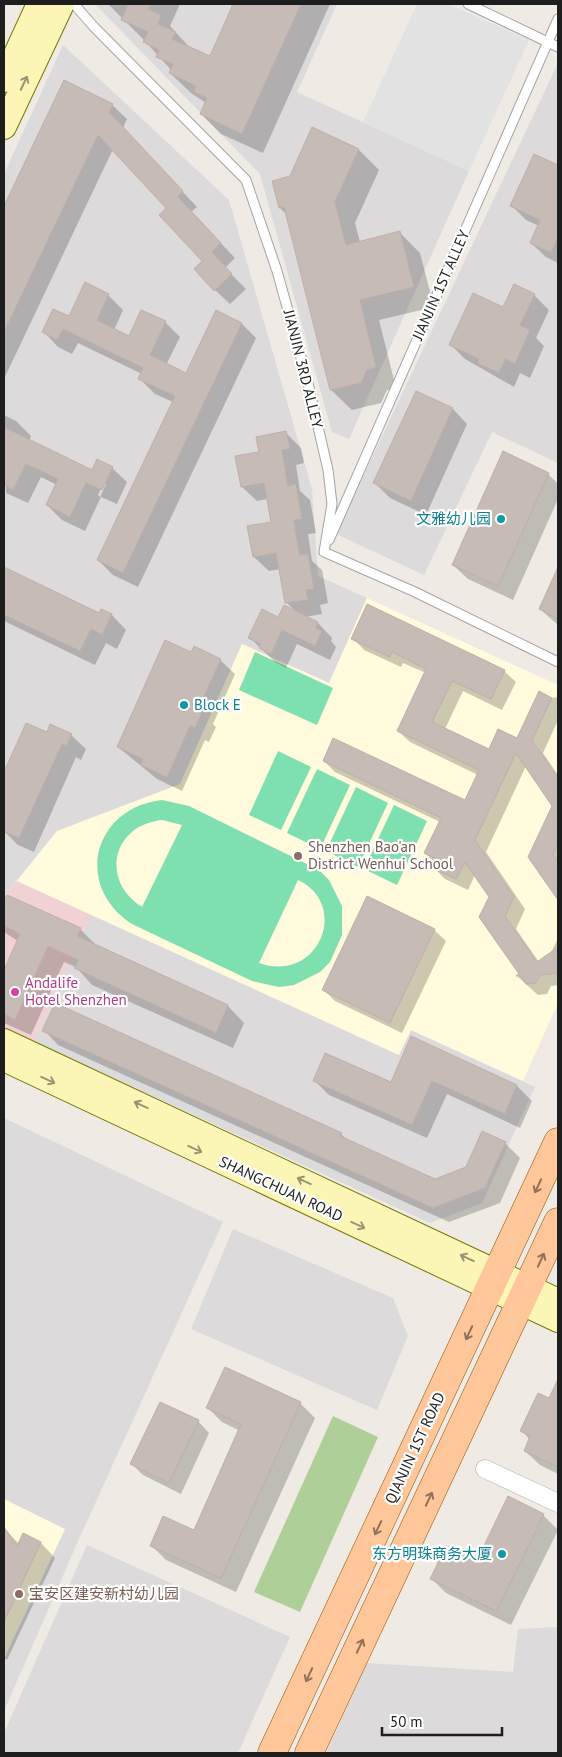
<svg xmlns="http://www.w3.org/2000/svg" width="562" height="1757" viewBox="0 0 562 1757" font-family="'PT Sans','Noto Sans SC',sans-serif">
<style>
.residential{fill:#dcdadb}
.commercial{fill:#f0d2d4}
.education{fill:#fffbdc}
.forest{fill:#aecf97}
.pitch{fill:#7fe0af;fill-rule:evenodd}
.parking{fill:#e2e2e2}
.shadow{fill:#0003;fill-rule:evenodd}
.building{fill:#c7bbb6;stroke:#c1aea5}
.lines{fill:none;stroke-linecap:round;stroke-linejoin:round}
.lane-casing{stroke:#a5a5a5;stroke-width:11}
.street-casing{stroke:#a5a5a5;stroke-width:19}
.secondary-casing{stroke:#777602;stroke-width:26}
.primary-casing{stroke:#975300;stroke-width:29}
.lane{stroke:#fff;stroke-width:9}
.street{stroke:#fff;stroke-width:18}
.secondary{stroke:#fbf6b5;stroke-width:24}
.primary{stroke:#fec699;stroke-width:28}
.oneway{stroke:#989571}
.oneway2{stroke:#8e725c}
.culture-dot{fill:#0f9aa8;stroke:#fff;stroke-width:2}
.education-dot{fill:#8d6e63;stroke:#fff;stroke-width:2}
.hotel-dot{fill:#d1479c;stroke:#fff;stroke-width:2}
.labels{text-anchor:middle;stroke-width:4.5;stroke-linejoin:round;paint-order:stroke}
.street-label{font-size:15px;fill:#1e1e1e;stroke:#fff}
.culture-label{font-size:15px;fill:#0d838f;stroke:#fff;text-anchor:end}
.education-label{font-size:15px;fill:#785e54;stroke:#fff;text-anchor:start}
.hotel-label{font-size:15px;fill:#b23c85;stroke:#fff;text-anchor:start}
</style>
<rect width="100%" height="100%" fill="#efeae3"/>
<!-- residential -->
<path class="residential" d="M95 4H337L297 92 469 171 349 439 332 432 260 174Z
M63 45 229 200 312 489 318 576 367 598 329 683 242 644 180 785 57 831 4 896V174Z
M558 63V463L492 432 424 575 336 534Z
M91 915 399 1055 411 1030 535 1087 482 1203 430 1223 34 1042Z
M4 1118 223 1222 79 1539 4 1711Z
M233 1229 393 1298 408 1336 377 1410 191 1329Z
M87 1545 290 1637 238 1753H4V1733Z
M558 1627V1753H326L367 1663 513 1672 518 1629Z"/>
<!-- commercial -->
<path class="commercial" d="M17 881 91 915 34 1042 4 1028V896Z"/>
<!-- education -->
<path class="education" d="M367 598 558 685V1003L523 1081 411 1030 399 1055 17 881 57 831 180 784 242 644 329 683Z
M4 1499 65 1529 4 1659Z"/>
<!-- forest -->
<path class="forest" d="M333 1416 378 1437 300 1612 254 1592Z"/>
<!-- pitch -->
<path class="pitch" d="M255 652 333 688 317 725 239 690Z
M278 751 311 767 281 830 249 815Z
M317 769 350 785 320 849 287 833Z
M356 787 388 803 358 867 326 851Z
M162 800 189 806 319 870 329 880 342 906V935L330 962 320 972 294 985 279 987 252 981 134 925C73 888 92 808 162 800ZM162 820 182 825 142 907C100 881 112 825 162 820ZM298 880C351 905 318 984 259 963Z
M394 805 427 821 397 885 364 869Z"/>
<!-- parking -->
<path class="parking" d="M417 4H448L529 40 469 171 363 122Z"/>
<!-- shadow -->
<path class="shadow" d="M108 4H180L170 26 191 49 210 58 235 4H330L263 153 221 134 201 114 206 103 191 93 170 73 171 70 145 41Z
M64 82 112 105 127 119 123 128 197 207 191 212 235 258 225 268 246 289 230 304 215 290 204 261 168 208 113 149 4 379V209Z
M313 129 359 150 379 170 355 223 360 242 400 233 420 253 434 307 379 320 396 388 387 390 381 403 352 410 331 390 287 215 280 208 274 182 291 177Z
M535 156 558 166V263L546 257 531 243 539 226 526 220 512 206Z
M108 295 123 310 114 330 130 337 165 322 180 337 166 365 186 375 242 324 256 338 138 587 113 575 98 560 173 402 155 394 140 379 142 374 78 343 72 354 58 347 44 332Z
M534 295 549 310 536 338 544 346 530 378 520 373 514 387 465 359 451 345Z
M417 392 453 409 467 424 426 515 390 498 375 483Z
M4 415 16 421 31 436 29 441 93 472 112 468 127 482 117 504 101 497 85 531 62 520 47 505 57 485 41 477 28 503 6 493ZM104 482 106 484 100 497 98 495Z
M286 433 301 448 304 463 296 465 300 491 310 500 316 533 308 534 312 561 322 570 328 603 320 605 322 614 304 617 318 623 332 638 331 641 336 647 330 660 297 644 286 668 275 662 249 637 279 619 296 612 286 602 280 569 269 571 254 557 272 523 268 499 257 501 242 487 260 453Z
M548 474 558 484V499L513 600 468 579 453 565Z
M4 568 99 614 101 610 112 615 126 630 117 649 106 643 95 665 4 621Z
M558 570V625L540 609Z
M353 638 504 671 516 682 502 710 463 691 445 729 490 750 518 740 550 698 558 697V720L543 753 558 775V898L530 857 554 806 526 766 486 852 525 909 516 929 539 962 551 953 558 938V985L551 986 547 994 538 995 518 977 521 974 490 897 475 875 468 890 445 879 433 867 435 863 425 853 440 822 335 772 324 761 465 802 478 775 410 742 398 731 426 673 403 663 401 667 364 650Z
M192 654 220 660 235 674 213 724 216 727 209 742 205 740 182 791 157 779 118 747Z
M27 724 47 734 71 735 86 749 81 760 76 757 34 852 18 845 4 831V775Z
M8 896 80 929 97 946 228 1006 244 1023 233 1048 92 985 76 967 64 962 31 1035 4 1023V973L18 941 4 932V905Z
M434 930 446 941 402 1033 335 1001 324 990Z
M44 1030 341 1134 348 1141 434 1180 467 1168 505 1143 520 1158 500 1203 449 1222 58 1045Z
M412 1038 517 1086 532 1101 520 1128 447 1094 427 1138 329 1095 314 1080 392 1083Z
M556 1387 558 1389V1474L540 1465 525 1451 530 1440 522 1431 550 1400Z
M300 1403 315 1418 236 1592 166 1560 151 1545 194 1531 240 1431 222 1422 208 1408Z
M198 1421 209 1433 181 1494 143 1475 132 1464Z
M543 1515 558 1530 511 1625 446 1593 431 1578 477 1563Z
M4 1528 19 1544 23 1535 41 1543 55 1558 7 1660 4 1658Z"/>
<!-- building -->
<path class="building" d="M128 4H151L148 9 161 15 158 24 176 32 172 39 210 56 233 4H301L242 134 200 114 207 98 194 92 196 86 169 73 173 64 156 57 159 50 143 42 148 32 121 20Z
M64 80 113 104 109 112 183 191 178 197 221 243 212 252 232 274 214 291 194 269 202 261 159 215 166 208 98 135 4 332V206Z
M312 127 359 149 335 202 346 245 400 231 414 287 360 300 376 367 367 370 361 383 330 390 284 207 279 208 272 181 290 176Z
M534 154 558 165V237L551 253 530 243 540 220 510 206Z
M85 282 109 294 97 320 129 336 141 310 166 321 150 355 186 373 216 310 242 323 123 573 97 560 175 396 138 379 143 368 63 329 57 340 42 332 53 309 69 316Z
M514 284 535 294 520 325 530 330 515 364 505 359 499 373 477 363 479 359 449 345 473 293 503 307Z
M416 391 453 408 411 501 373 483Z
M4 427 92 470 97 459 113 467 102 490 86 483 70 517 46 505 58 479 26 464 13 490 4 485Z
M286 431 290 449 282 450 288 486 296 484 302 519 294 520 297 540 300 555 308 554 314 589 306 590 308 600 285 603 276 553 253 557 247 526 271 522 264 483 241 487 235 456 259 452 256 437Z
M503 451 549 473 498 586 452 565Z
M4 567 99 613 101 609 112 614 102 635 91 629 80 651 4 615Z
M558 567V619L539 609Z
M367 604 505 670 491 699 452 681 432 722 489 749 498 729 517 738 539 691 552 698 532 740 558 778V844L553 855 558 862V900L528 857 552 806 516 753 475 840 514 897 505 916 537 962 558 947V973L540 975 536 983 526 984 521 976H516L519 974 479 917 489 897 465 862 456 879 432 868 436 859 424 853 441 818 323 761 333 738 465 800 479 770 397 731 426 669 392 652 390 657 351 639Z
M284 605 318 622 316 628 322 631 315 646 282 630 271 654 259 648 261 644 248 638 262 609 278 617Z
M165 640 191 652 194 646 221 659 198 710 202 712 195 728 190 726 167 777 141 765 143 759 117 747Z
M26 723 47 732 50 724 72 734 66 746 62 744 19 838 4 832V772Z
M7 895 81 928 77 936 228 1005 216 1033 74 968 78 960 48 946 15 1020 4 1014V970L20 934 4 926V902Z
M367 896 435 929 390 1023 322 990Z
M55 1003 342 1133 340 1136 435 1179 466 1167 482 1131 506 1142 485 1188 433 1208 42 1031Z
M411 1036 517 1085 505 1114 432 1081 412 1125 313 1081 325 1053 391 1082Z
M225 1367 301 1402 221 1578 150 1546 163 1516 194 1530 241 1424 206 1408Z
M558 1379V1467L524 1451 530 1436 520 1431 538 1393 549 1398Z
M160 1402 199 1420 169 1483 130 1464Z
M508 1496 544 1514 496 1611 430 1579 446 1546 476 1562Z
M4 1527 17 1546 23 1533 41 1542 4 1622Z"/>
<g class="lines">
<!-- lane casing -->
<g class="lane-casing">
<path id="lane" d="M74 4 94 27 246 180 277 271 307 379 328 470 332 504 324 552 415 592 558 662
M468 4 558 47
M329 540 558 19"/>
</g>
<!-- street casing -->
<g class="street-casing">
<path id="street" d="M485 1469 558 1503"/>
</g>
<!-- secondary casing -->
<g class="secondary-casing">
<path id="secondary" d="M4 80 39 4
M4 127 62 4
M4 1041 558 1301
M4 1059 558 1320"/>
</g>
<!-- primary casing -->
<g class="primary-casing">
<path id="primary" d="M272 1753 558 1142
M309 1753 558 1222"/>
</g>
<!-- lane -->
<use href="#lane" class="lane"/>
<!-- street -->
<use href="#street" class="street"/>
<!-- secondary -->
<use href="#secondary" class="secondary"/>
<!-- primary -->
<use href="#primary" class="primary"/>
</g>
<!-- one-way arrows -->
<defs><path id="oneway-shaft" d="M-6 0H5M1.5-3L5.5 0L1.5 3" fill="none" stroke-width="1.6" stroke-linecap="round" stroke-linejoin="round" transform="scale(1.25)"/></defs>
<g class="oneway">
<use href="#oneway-shaft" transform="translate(24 83) rotate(-65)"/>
<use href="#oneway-shaft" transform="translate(48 1080) rotate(25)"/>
<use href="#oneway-shaft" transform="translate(141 1105) rotate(-155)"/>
<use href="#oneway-shaft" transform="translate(195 1149) rotate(25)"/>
<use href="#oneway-shaft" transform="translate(304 1181) rotate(-155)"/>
<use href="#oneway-shaft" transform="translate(358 1225) rotate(25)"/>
<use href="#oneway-shaft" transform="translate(467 1258) rotate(-155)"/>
</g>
<g class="oneway2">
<use href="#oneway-shaft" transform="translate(538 1186) rotate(115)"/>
<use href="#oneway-shaft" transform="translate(541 1260) rotate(-65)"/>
<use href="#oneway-shaft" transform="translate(469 1333) rotate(115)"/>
<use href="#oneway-shaft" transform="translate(429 1499) rotate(-65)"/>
<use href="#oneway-shaft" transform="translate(378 1528) rotate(115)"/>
<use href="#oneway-shaft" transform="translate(360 1646) rotate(-65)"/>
<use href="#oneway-shaft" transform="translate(309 1675) rotate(115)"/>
</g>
<!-- markers -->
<g class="culture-dot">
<circle cx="501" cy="519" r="5"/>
<circle cx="184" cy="705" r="5"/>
<circle cx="502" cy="1554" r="5"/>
</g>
<g class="education-dot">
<circle cx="298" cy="856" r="5"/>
<circle cx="19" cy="1594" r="5"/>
</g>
<circle class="hotel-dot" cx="15" cy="992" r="5"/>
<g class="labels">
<!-- street labels -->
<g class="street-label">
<text transform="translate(441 285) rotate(-66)" y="5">JIANJIN 1ST ALLEY</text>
<text transform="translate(303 369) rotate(76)" y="5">JIANJIN 3RD ALLEY</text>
<text transform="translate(281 1189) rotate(25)" y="5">SHANGCHUAN ROAD</text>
<text transform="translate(415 1448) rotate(-65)" y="5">QIANJIN 1ST ROAD</text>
</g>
<!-- culture labels -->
<g class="culture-label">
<text x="491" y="524">文雅幼儿园</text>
<text x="194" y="710" text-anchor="start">Block E</text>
<text x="492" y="1559">东方明珠商务大厦</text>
</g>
<!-- education labels -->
<g class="education-label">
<text x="308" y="852">Shenzhen Bao'an<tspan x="308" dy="17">District Wenhui School</tspan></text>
<text x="29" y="1599">宝安区建安新村幼儿园</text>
</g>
<!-- hotel labels -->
<g class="hotel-label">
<text x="25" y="988">Andalife<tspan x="25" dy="17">Hotel Shenzhen</tspan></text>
</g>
</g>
<!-- border -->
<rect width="562" height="1757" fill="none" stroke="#1e1e1e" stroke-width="10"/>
<!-- scale -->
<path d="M382 1727v8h120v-8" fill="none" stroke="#1e1e1e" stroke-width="2.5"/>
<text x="390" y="1727" font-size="15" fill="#1e1e1e" stroke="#ffffff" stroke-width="4" paint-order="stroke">50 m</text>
</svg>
